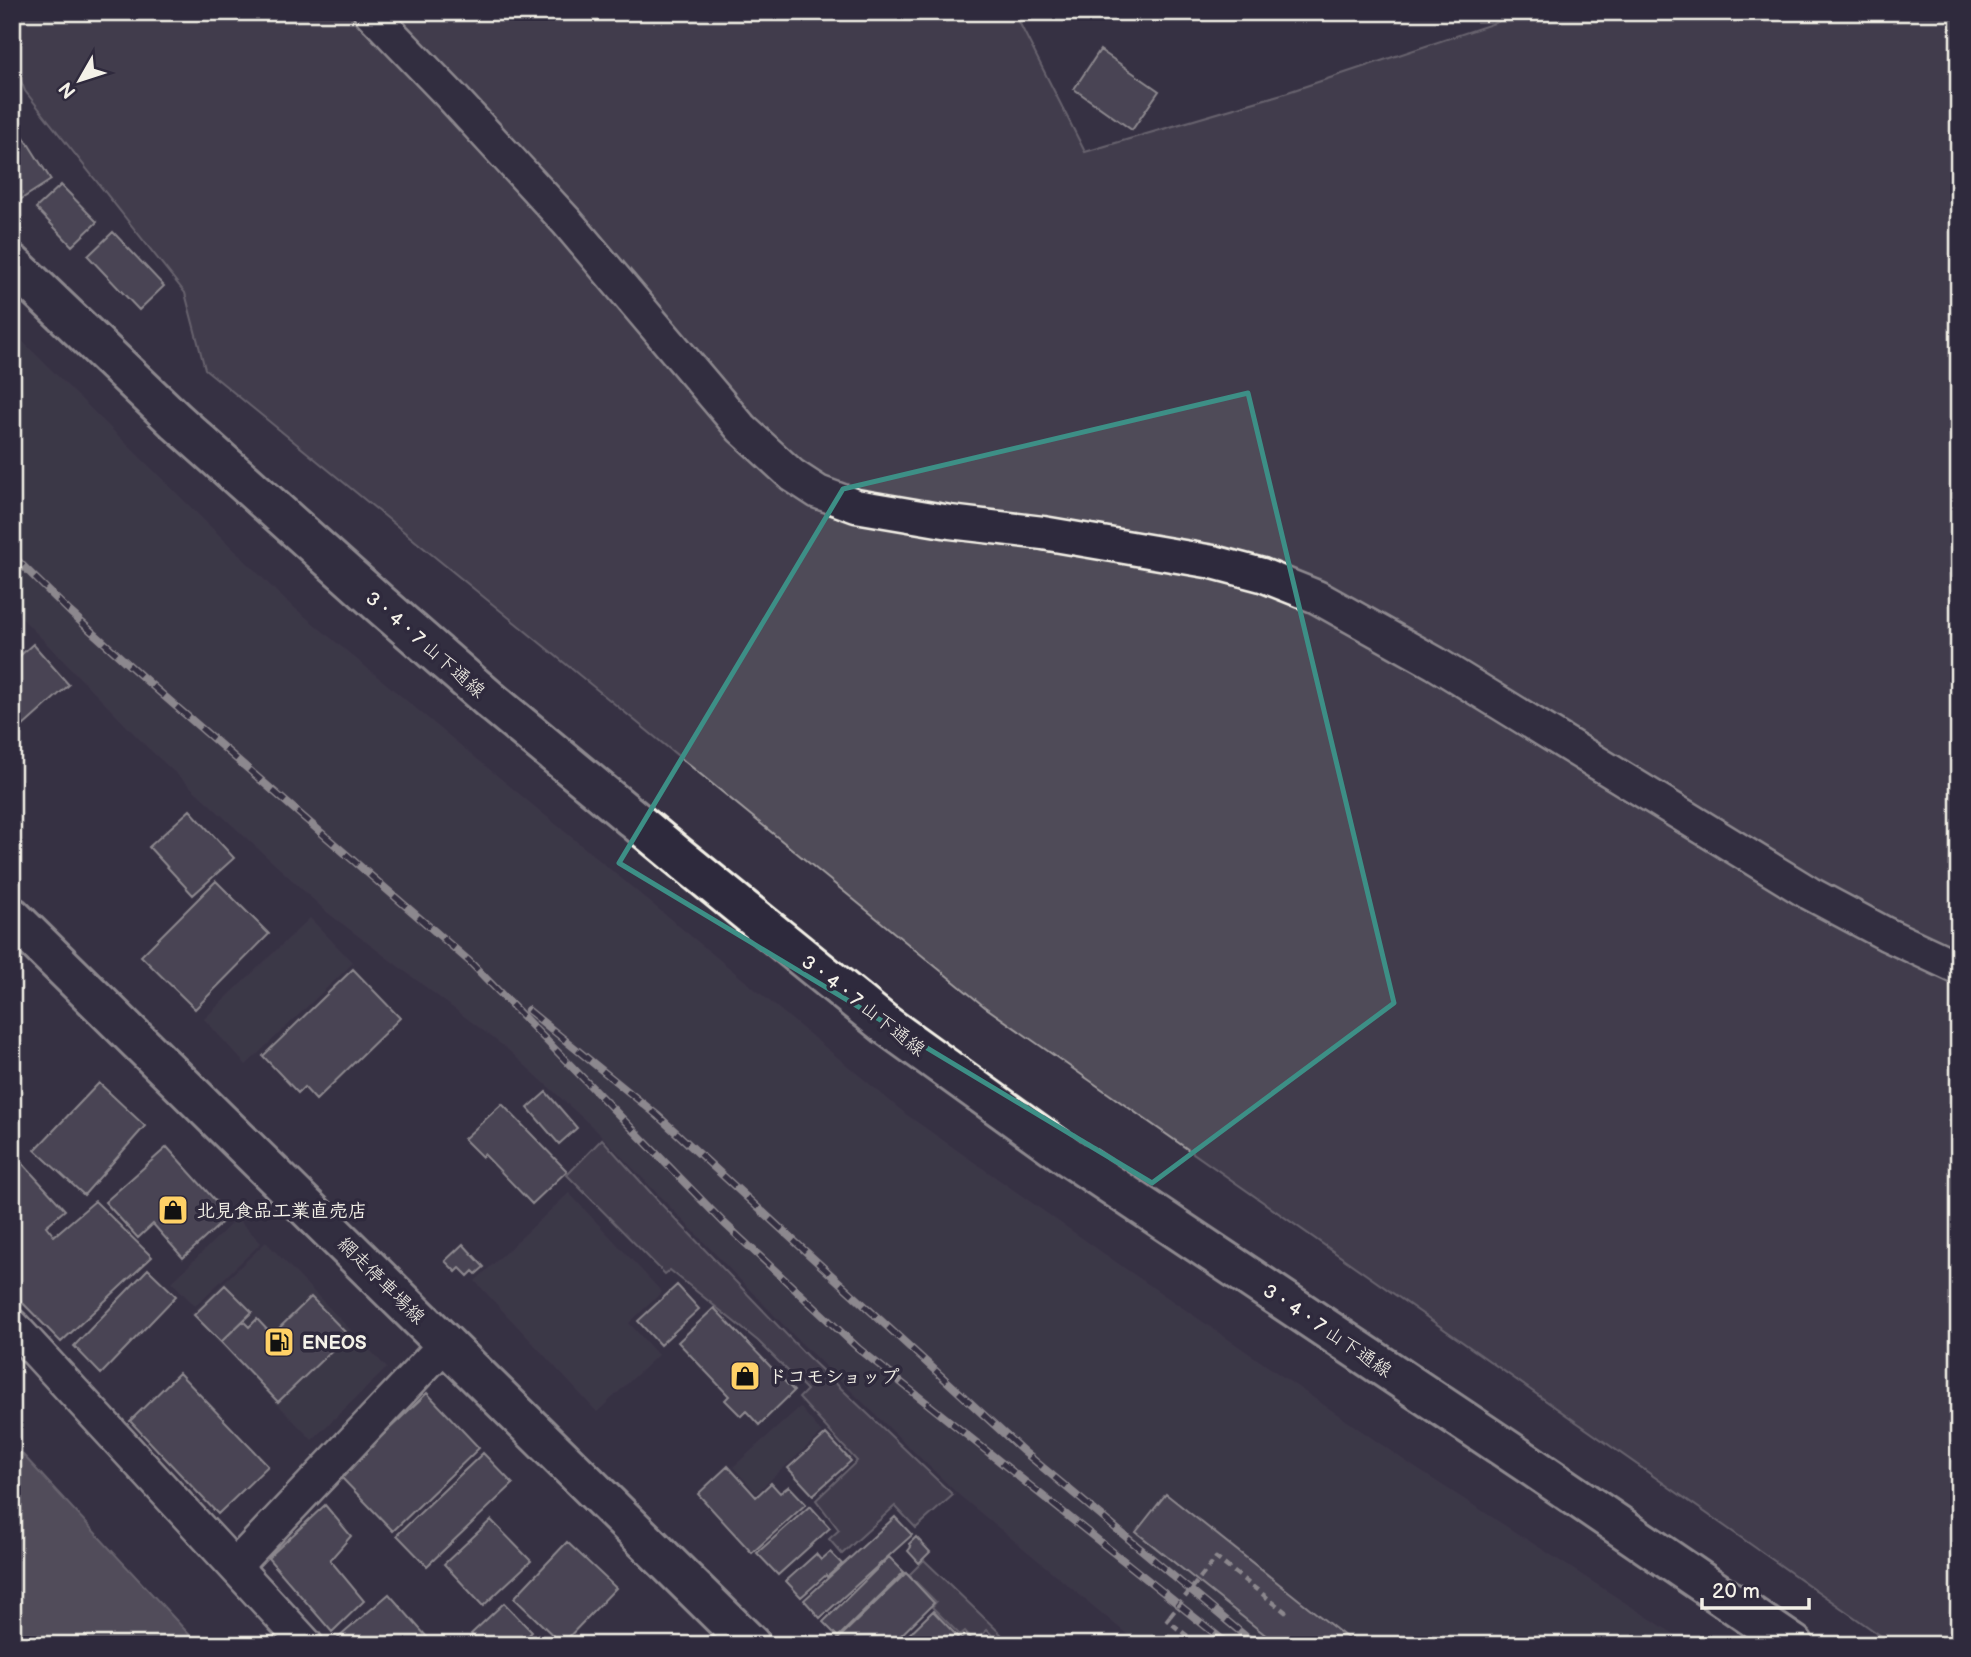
<svg xmlns="http://www.w3.org/2000/svg" width="1971" height="1657" viewBox="0 0 1971 1657" font-family="'Balsamiq Sans','Klee One',sans-serif">
<style>
.built{fill:#433f4e}
.green{fill:#504b59;stroke:#a29ea0;stroke-width:2}
.water{fill:#726e77;stroke:#a6a2a4;stroke-width:2}
.building{fill:#5f5c67;stroke:#f4f1e8;stroke-width:2}
.lines{fill:none;stroke-linecap:round;stroke-linejoin:round}
.street-casing{stroke:#f4f1e8;stroke-width:37}
.secondary-casing{stroke:#f4f1e8;stroke-width:44}
.primary-casing{stroke:#f4f1e8;stroke-width:44}
.path{stroke:#f4f1e8;stroke-width:4.5;stroke-dasharray:7 5;stroke-linecap:butt}
.street{stroke:#2f2a3d;stroke-width:32}
.secondary{stroke:#2f2a3d;stroke-width:38}
.primary{stroke:#2f2a3d;stroke-width:38}
.rail-casing{stroke:#f4f1e8;stroke-width:8}
.rail{stroke:#2f2a3d;stroke-width:5;stroke-dasharray:16;stroke-linecap:butt}
.path-bridge{stroke:#f4f1e8;stroke-width:4.5;stroke-dasharray:7 5;stroke-linecap:butt}
.marked{fill:none;stroke:#3d8f86;stroke-width:5;stroke-linejoin:round}
.labels{text-anchor:middle;stroke-width:7;stroke-linejoin:round;paint-order:stroke}
.street-label{font-size:19px;fill:#f4f1e8;stroke:#2f2a3d}
.poi-label{font-size:19px;font-weight:bold;fill:#f4f1e8;stroke:#2f2a3d;text-anchor:start}
</style>
<rect width="100%" height="100%" fill="#373244"/>
<filter id="ink" filterUnits="userSpaceOnUse"><feTurbulence type="fractalNoise" baseFrequency=".0143" numOctaves="2"/><feDisplacementMap in="SourceGraphic" scale="14" xChannelSelector="R" yChannelSelector="G"/><feConvolveMatrix kernelMatrix="1 2 1 2 8 2 1 2 1" color-interpolation-filters="sRGB"/></filter>
<g filter="url(#ink)">
<!-- built -->
<path class="built" d="M12 331 285 600 907 1115 1123 1267 1417 1469 1691 1645H1140L959 1495 799 1341 598 1132 506 1048 328 913 147 747 12 608Z
M310 918 353 963 246 1065 204 1019Z
M569 1193 662 1292 629 1323 658 1355 597 1412 475 1281Z
M237 1218 261 1243 195 1306 172 1282Z
M266 1242 387 1368 312 1440 191 1314Z
M800 1407 822 1433 756 1493 733 1467Z"/>
<!-- green -->
<path class="green" d="M12 12H1014L1085 152 1282 94 1498 22 1507 12H1959V1645H1894L985 1007 205 369 185 293 25 91 12 59Z
M602 1139 661 1204 807 1356 953 1495 916 1528 895 1506 842 1554 829 1539 839 1530 816 1500 857 1461 799 1398 807 1390 758 1341 670 1270 665 1274 567 1175Z
M924 1560 1001 1634 996 1639 987 1630 975 1642 965 1631 960 1635 932 1607 936 1602 909 1575Z"/>
<!-- water -->
<path class="water" d="M12 1443 199 1645H12Z"/>
<!-- building -->
<path class="building" d="M1100 50 1159 91 1132 130 1074 89Z
M22 134 51 180 20 200 12 189V140Z
M61 185 97 222 72 246 36 208Z
M113 232 164 286 139 310 88 256Z
M33 644 69 685 12 736V663Z
M190 810 234 858 193 895 149 847Z
M216 881 269 934 195 1009 141 956Z
M353 969 400 1018 316 1100 304 1087 298 1093 263 1056Z
M99 1083 145 1126 84 1195 35 1150Z
M546 1092 577 1128 559 1144 528 1108Z
M502 1104 567 1171 532 1204 484 1154 482 1157 464 1139Z
M167 1147 229 1216 183 1258 153 1224 138 1238 105 1202Z
M12 1152 65 1210 46 1226 54 1236 95 1201 152 1257 61 1342 12 1292Z
M463 1244 484 1267 476 1274 473 1271 468 1276 460 1268 456 1272 445 1261Z
M148 1269 176 1296 101 1374 74 1346Z
M225 1285 252 1312 221 1342 194 1315Z
M677 1285 699 1309 660 1345 638 1321Z
M311 1297 348 1335 278 1402 221 1342 243 1321 249 1327 257 1319 272 1335Z
M714 1308 794 1391 759 1425 746 1411 741 1416 725 1400 729 1396 678 1342Z
M179 1373 268 1466 218 1514 130 1421Z
M427 1393 479 1448 393 1531 340 1476Z
M826 1434 851 1461 813 1495 788 1468Z
M483 1453 513 1484 427 1566 397 1535Z
M728 1466 756 1497 771 1483 780 1493 789 1486 806 1504 752 1553 698 1494Z
M1166 1494 1356 1645H1278L1136 1532Z
M325 1505 351 1536 330 1560 364 1601 332 1632 268 1558Z
M810 1506 830 1528 778 1575 757 1553Z
M895 1517 912 1535 820 1618 804 1600Z
M491 1520 531 1561 483 1606 444 1564Z
M916 1537 930 1552 919 1563 908 1551 911 1547 909 1544Z
M567 1542 616 1588 562 1644 514 1598Z
M830 1552 842 1564 827 1577 826 1575 801 1597 786 1581 816 1554 821 1560Z
M889 1557 904 1572 838 1637 823 1622Z
M906 1573 934 1603 891 1645H844L838 1639Z
M389 1594 434 1645H344L338 1638Z
M504 1603 532 1632 519 1645H481L471 1634Z
M933 1611 958 1637 949 1645H898Z
M966 1634 975 1645H954Z"/>
<g class="lines">
<!-- street casing -->
<g class="street-casing">
<path id="street" d="M370 12 451 96 567 222 742 429 792 475 818 492 856 506 950 522 1043 533 1213 562 1262 575 1317 597 1435 663 1809 893 1886 934 1959 968
M12 1325 307 1645
M235 1566 446 1343"/>
</g>
<!-- secondary casing -->
<g class="secondary-casing">
<path id="secondary" d="M12 264 176 421 380 604 490 700 678 856 886 1025 1068 1156 1530 1465 1794 1645"/>
</g>
<!-- primary casing -->
<g class="primary-casing">
<path id="primary" d="M12 917 751 1645"/>
</g>
<!-- path -->
<path class="path" d="M1200 1578 1216 1558 1288 1614
M1170 1616 1167 1620 1199 1645"/>
<!-- street -->
<use href="#street" class="street"/>
<!-- secondary -->
<use href="#secondary" class="secondary"/>
<!-- primary -->
<use href="#primary" class="primary"/>
<!-- rail casing -->
<g class="rail-casing">
<path id="rail" d="M12 555 70 612 148 682 469 961 724 1223 858 1348 1229 1645
M528 1010 657 1115 1023 1451 1256 1645"/>
</g>
<!-- rail -->
<use href="#rail" class="rail"/>
<!-- path-bridge -->
<path class="path-bridge" d="M1170 1616 1200 1578"/>
</g>
</g>
<!-- marked area -->
<path d="M0 0H1971V1657H0ZM1248 393 1394 1003 1152 1183 619 863 843 489Z" fill="#373244" fill-opacity=".55" fill-rule="evenodd"/>
<path class="marked" d="M1248 393 1394 1003 1152 1183 619 863 843 489Z"/>
<!-- icons -->
<defs>
<g id="shop-square" transform="scale(1.575)"><rect x="-9" y="-9" width="18" height="18" rx="4" fill="#ffd166" stroke="#2f2a3d"/><path d="M-5-2.5h2.3a2.7 3.5 0 0 1 5.4 0H5L5.5 6h-11ZM-1.5-2.5h3a1.5 2.3 0 0 0-3 0Z" fill="#111"/></g>
<g id="fuel-square" transform="scale(1.575)"><rect x="-9" y="-9" width="18" height="18" rx="4" fill="#ffd166" stroke="#2f2a3d"/><path d="M-5.5-6h7V0h2V4h1.3V-2.5L3-4.5l.8-.8L6-3V5H2.5V1h-1V6h-7ZM-4.2-4.7v3.2H.2V-4.7Z" fill="#111"/></g>
</defs>
<g fill-rule="evenodd">
<use href="#shop-square" x="173" y="1210"/>
<use href="#fuel-square" x="279" y="1342"/>
<use href="#shop-square" x="745" y="1376"/>
</g>
<g class="labels">
<!-- street labels -->
<g class="street-label">
<text transform="translate(426 644) rotate(41)" y="7">3・4・7 山下通線</text>
<text transform="translate(864 1005) rotate(38)" y="7">3・4・7 山下通線</text>
<text transform="translate(382 1280) rotate(45)" y="7">網走停車場線</text>
<text transform="translate(1328 1330) rotate(34)" y="7">3・4・7 山下通線</text>
</g>
<!-- poi labels -->
<g class="poi-label">
<text x="196" y="1217">北見食品工業直売店</text>
<text x="302" y="1349">ENEOS</text>
<text x="768" y="1383">ドコモショップ</text>
</g>
</g>
<!-- margin -->
<rect width="1971" height="1657" fill="none" stroke="#2f2a3d" stroke-width="42"/>
<rect x="21" y="21" width="1929" height="1615" fill="none" stroke="#f4f1e8" stroke-width="2.5" filter="url(#ink)"/>
<!-- north arrow -->
<g transform="translate(80 80) rotate(231)" stroke="#2f2a3d" stroke-width="5" paint-order="stroke">
<path d="M0-5L12 26L0 18L-12 26Z" fill="#f4f1e8"/>
<text y="-10" font-size="19" font-weight="bold" text-anchor="middle" fill="#f4f1e8">N</text>
</g>
<!-- scale -->
<path d="M1702 1598v10h107v-10" fill="none" stroke="#f4f1e8" stroke-width="3.5"/>
<text x="1712" y="1598" font-size="21" fill="#f4f1e8" stroke="#2f2a3d" stroke-width="5" paint-order="stroke">20 m</text>
</svg>
